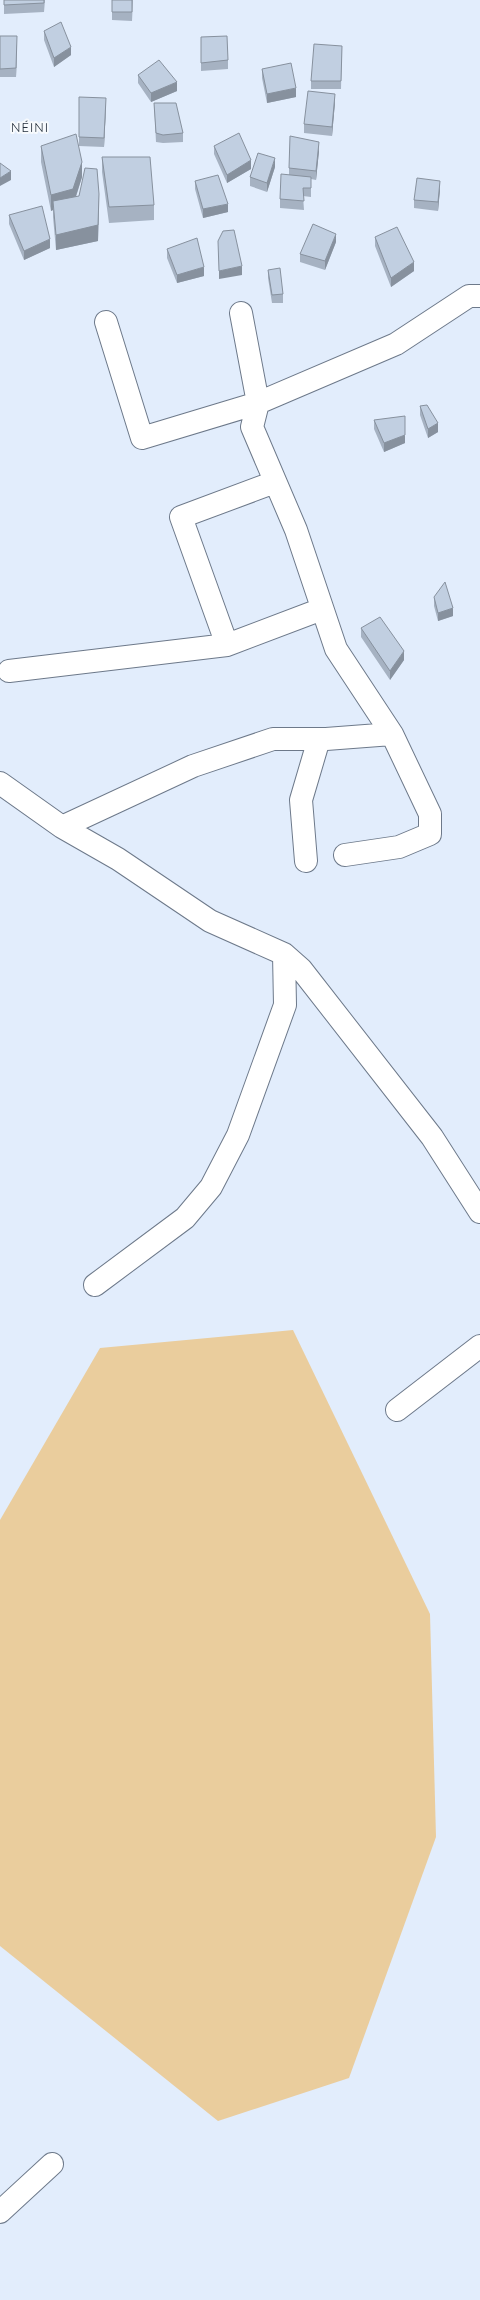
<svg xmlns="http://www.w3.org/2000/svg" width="480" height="2300" viewBox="0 0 480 2300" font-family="Quicksand,sans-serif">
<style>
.green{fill:#eacd9d}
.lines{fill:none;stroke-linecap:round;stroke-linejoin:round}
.minor-casing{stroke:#6d798a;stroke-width:24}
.minor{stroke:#fff;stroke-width:22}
.wall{fill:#a6b2c2}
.shaded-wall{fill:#87919e}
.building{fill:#c1cfe1;stroke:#87919e}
.labels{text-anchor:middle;stroke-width:4;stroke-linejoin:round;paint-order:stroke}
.quarter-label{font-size:13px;letter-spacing:1px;fill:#242f3c;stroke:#f7fafd}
</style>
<rect width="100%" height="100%" fill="#e2edfc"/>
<!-- green -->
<path class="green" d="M293 1330 430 1614 436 1837 349 2078 218 2121 0 1946V1520L100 1348Z"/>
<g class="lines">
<!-- minor casing -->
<g class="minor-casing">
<path id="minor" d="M241 313 258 403 252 427 296 530 336 649 392 734 430 814V834L399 847 345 855
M106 322 142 438 258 403 396 344 469 296H480
M227 645 181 517 275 482
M9 671 227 645 322 609
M0 783 62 827 118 859 210 921 284 954 301 969 432 1137 480 1212
M62 827 193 766 273 739H326L392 734
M306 861 301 800 319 739
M95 1285 185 1218 211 1187 238 1135 285 1005 284 954
M397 1410 480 1346
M0 2212 52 2164"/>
</g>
<!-- minor -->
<use href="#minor" class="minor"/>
</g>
<!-- wall -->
<path class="wall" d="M4 0H45L44 12 4 14Z
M112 0H133L132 21 112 20Z
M44 31 71 55 54 67 44 40Z
M0 36 17 45 16 77H0Z
M201 37 228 60V69L201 71Z
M342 46 341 89H311V81Z
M262 69 296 97 267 103 262 78Z
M138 75 177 91 151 102 138 83Z
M79 97 106 106 104 147 79 146Z
M335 102 332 136 304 133V124Z
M154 103 183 133V142L163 143 156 142Z
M41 146 82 177 76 197 99 210 98 241 56 250 53 217V210L51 211 41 162Z
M214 146 251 169 227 183 214 154Z
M319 151 316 180 311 179V197L303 196 304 210 280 208V199L289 175V168Z
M102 157 154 205V220L109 223 102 172Z
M275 167 267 192 250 186V177Z
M195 181 228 212 203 218 195 189Z
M440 189 438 211 414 208V200Z
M9 215 50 248 24 260 9 224Z
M375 237 414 271 391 287 375 246Z
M336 242 325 270 300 262V254Z
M167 249 204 276 177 283 167 258Z
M268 270 283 294V303H272L268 278Z
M420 406 438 432 428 438 420 415Z
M374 420 405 443 384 452 374 429Z
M434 597 453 616 438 621 434 606Z
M361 628 404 660 390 680 361 637Z"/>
<!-- shaded-wall -->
<path class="shaded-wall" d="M17 36V45L16 77V68Z
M71 47V55L54 67V58Z
M177 82V91L151 102V93Z
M296 88V97L267 103V94Z
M335 94V102L332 136V127Z
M106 98V106L104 147V138Z
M319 142V151L316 180V171Z
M275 158V167L267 192V183Z
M251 160V169L227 183V175Z
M82 162V177L73 205 53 201V210L51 211V195Z
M11 171V180L0 186V178Z
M440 181V189L438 211V202Z
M99 194 98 241 56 250V235Z
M228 204V212L203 218V209Z
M336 234V242L325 270V261Z
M50 239V248L24 260V251Z
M414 262V271L391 287V278Z
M242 266V275L219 279V271Z
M204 267V276L177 283V275Z
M438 423V432L428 438V429Z
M405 435V443L384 452V443Z
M453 608V616L438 621V613Z
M404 651V660L390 680V671Z"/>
<!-- building -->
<path class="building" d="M4 0H44V3L4 5Z
M112 0H132V12H112Z
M61 22 71 47 54 58 44 31Z
M0 36H17L16 68 0 69Z
M227 36 228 60 201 63V37Z
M314 44 342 46 341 81H311Z
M159 60 177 82 151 93 138 75Z
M291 63 296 88 267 94 262 69Z
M308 91 335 94 332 127 304 124Z
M79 97 106 98 104 138 79 137Z
M154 103H176L183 133 163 135 156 133Z
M239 133 251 160 227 175 214 146Z
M76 134 82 162 73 189 51 195 41 146Z
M290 136 319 142 316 171 289 168Z
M258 153 275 158 267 183 250 177Z
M102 157H150L154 205 109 207Z
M0 163 11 171 0 178Z
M85 168 97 169 99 194 98 225 56 235 53 201 79 196Z
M281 174 311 177V188H303L304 201 280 199Z
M218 175 228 204 203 209 195 181Z
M417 178 440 181 438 202 414 200Z
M42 206 50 239 24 251 9 215Z
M313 224 336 234 325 261 300 254Z
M397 227 414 262 391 278 375 237Z
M234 230 242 266 219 271 218 241 223 231Z
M197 238 204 267 177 275 167 249Z
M280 268 283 294 272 295 268 270Z
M427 405 438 423 428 429 420 406Z
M405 416V435L384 443 374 420Z
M445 582 453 608 438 613 434 597Z
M380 617 404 651 390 671 361 628Z"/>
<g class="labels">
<!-- quarter labels -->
<g class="quarter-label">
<text x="30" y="132">NÉINI</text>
</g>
</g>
</svg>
